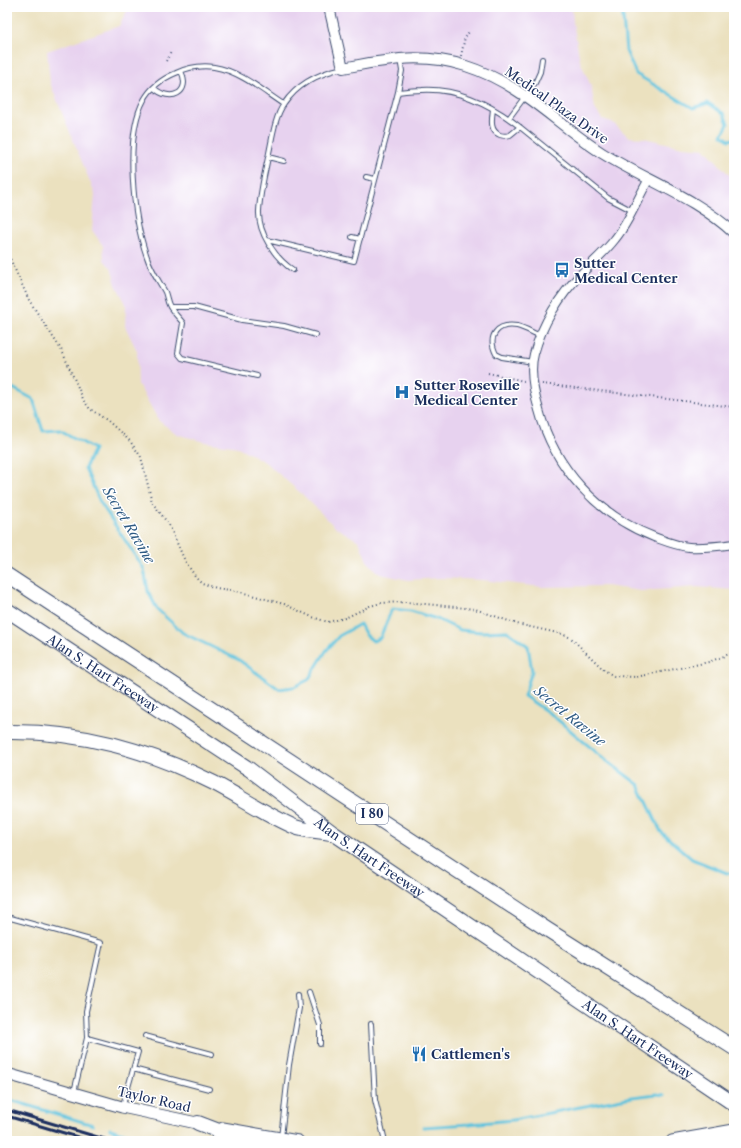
<svg xmlns="http://www.w3.org/2000/svg" width="741" height="1148" viewBox="0 0 741 1148" font-family="'Libre Caslon Text',serif">
<style>
.built{fill:#e7d2ef}
.lines{fill:none;stroke-linecap:round;stroke-linejoin:round}
.stream{stroke:#5fc3dd;stroke-width:3}
.service-casing{stroke:#3a4a6d;stroke-width:6}
.minor-casing{stroke:#3a4a6d;stroke-width:10}
.tertiary-casing{stroke:#3a4a6d;stroke-width:12}
.secondary-casing{stroke:#3a4a6d;stroke-width:13}
.motorway-casing{stroke:#3a4a6d;stroke-width:16}
.path{stroke:#3a4a6d;stroke-width:2;stroke-dasharray:1 3;stroke-linecap:butt}
.service{stroke:#fff;stroke-width:4}
.minor{stroke:#fff;stroke-width:8}
.tertiary{stroke:#fff;stroke-width:10}
.secondary{stroke:#fff;stroke-width:11}
.motorway{stroke:#fff;stroke-width:14}
.rail{stroke:#1b2f5e;stroke-width:3}
.labels{text-anchor:middle;stroke-width:3;stroke-linejoin:round;paint-order:stroke}
.shield{fill:#fff;stroke:#5f6d8e;stroke-width:1}
.shield-label{font-size:12px;font-weight:bold;fill:#1b2f5e}
.street-label{font-size:13px;fill:#1b2f5e;stroke:#fff}
.poi-label{font-size:13px;font-weight:bold;fill:#1b2f5e;stroke:#fff;text-anchor:start}
.water-label{font-size:14px;font-style:italic;fill:#2f5b84;stroke:#fff}
</style>
<rect width="100%" height="100%" fill="#fff"/>
<filter id="ink" filterUnits="userSpaceOnUse"><feTurbulence type="fractalNoise" baseFrequency=".025" numOctaves="2"/><feDisplacementMap in="SourceGraphic" scale="8" xChannelSelector="R" yChannelSelector="G"/><feConvolveMatrix kernelMatrix="1 2 1 2 8 2 1 2 1" color-interpolation-filters="sRGB"/></filter>
<filter id="wash" filterUnits="userSpaceOnUse"><feTurbulence type="fractalNoise" baseFrequency=".012" numOctaves="4" result="noise"/><feDisplacementMap in="SourceGraphic" scale="16" xChannelSelector="R" yChannelSelector="G"/><feGaussianBlur stdDeviation="0.9" result="paint"/><feColorMatrix in="noise" values="0 0 0 0 0 0 0 0 0 0 0 0 0 0 0 0 0 1.4 0 .05"/><feComposite in="paint" operator="in"/></filter>
<g filter="url(#wash)">
<rect width="100%" height="100%" fill="#ebe1bf"/>
<!-- built -->
<path class="built" d="M129 7H572L573 22 580 61 591 86 595 109 602 119 612 122 629 137 644 138 683 147 705 149 734 180V590L696 587 641 591 606 586 542 587 482 580 441 578 408 580 380 574 367 561 359 541 335 527 303 495 265 462 238 447 205 442 177 434 159 421 138 384 137 351 125 326 126 304 116 285 111 268 104 260 103 246 92 230 95 194 50 83 47 51 119 26Z"/>
<g class="lines">
<!-- stream -->
<path class="stream" d="M622 7 626 51 636 74 693 108 708 103 724 114 728 124 722 135 729 140 734 139
M7 385 33 399 43 431 60 430 94 449 85 468 100 502 144 569 148 591 157 609 183 633 239 660 279 689 294 687 308 680 326 651 339 636 360 624 366 635 373 641 380 638 392 609 411 611 437 619 460 630 482 632 507 631 528 646 532 671 524 696 552 715 603 758 639 785 661 832 692 859 727 873H734
M7 1099 93 1125
M423 1127 469 1124 513 1120 632 1097 657 1094 664 1095
M110 1129 149 1141"/>
</g>
</g>
<g filter="url(#ink)">
<g class="lines">
<!-- service casing -->
<g class="service-casing">
<path id="service" d="M154 88C170 103 192 93 181 71
M398 92C406 91 414 90 422 90 458 88 493 106 520 127L608 198 633 211
M493 109C492 118 489 131 500 135 503 136 507 136 510 135 513 133 517 129 520 127
M509 118 535 83 540 72 542 59
M268 157 284 161
M366 177 375 179
M352 237 360 239
M267 240 354 261 398 92 402 71 400 59
M293 270C275 258 258 233 259 211 260 192 265 172 269 153 272 139 275 116 284 104 298 83 320 73 343 68
M170 307H194L242 320 284 326 316 335
M533 362 502 357 496 354C487 336 497 323 517 326 525 328 533 333 541 336
M257 376 182 358 178 353 183 323C179 318 173 312 170 307 167 302 167 297 165 292 159 281 151 270 147 257 133 218 124 136 144 100 151 87 164 78 176 73 189 67 200 65 214 67 240 71 263 91 283 104
M7 917 101 943 86 1011 87 1038 74 1092
M309 992 320 1025V1044
M371 1024 375 1100 385 1141
M145 1036 212 1054
M87 1038 138 1052 123 1105
M133 1069 209 1089
M281 1138 289 1065 299 1008 298 994"/>
</g>
<!-- minor casing -->
<g class="minor-casing">
<path id="minor" d="M649 179C637 199 630 221 615 239 605 252 593 262 581 274 560 295 542 324 534 354 529 372 534 393 539 410 554 468 599 516 654 537 665 541 677 546 689 547 704 548 719 546 734 544"/>
</g>
<!-- tertiary casing -->
<g class="tertiary-casing">
<path id="tertiary" d="M329 7 343 68C362 64 381 61 400 59 447 55 486 69 525 96 551 114 575 136 602 153 647 181 695 197 734 233"/>
</g>
<!-- secondary casing -->
<g class="secondary-casing">
<path id="secondary" d="M7 1074 122 1107 206 1125
M223 1128 298 1141
M672 1141 734 1130"/>
</g>
<!-- motorway casing -->
<g class="motorway-casing">
<g id="motorway">
<path d="M7 575 548 930 734 1048"/>
<path id="s1" d="M7 610 249 769 333 833 734 1104"/>
<path d="M7 732C82 731 148 750 214 783 241 797 267 815 295 827 305 831 319 831 330 833"/>
<path d="M198 1123 245 1141"/>
</g>
</g>
<!-- path -->
<path class="path" d="M461 56 465 37 469 32
M166 61 171 52
M7 252 29 300 62 351 84 401 90 409 108 421 130 441 141 457 152 502 169 525 185 561 195 576 202 583 216 588 237 591 284 604 312 617 328 622 345 618 370 606 381 603 406 602 475 609 517 624 562 634 571 638 604 670 614 676 636 677 709 662 734 652
M488 373 524 381
M542 384 734 407"/>
<!-- service -->
<use href="#service" class="service"/>
<!-- minor -->
<use href="#minor" class="minor"/>
<!-- tertiary -->
<use href="#tertiary" class="tertiary"/>
<!-- secondary -->
<use href="#secondary" class="secondary"/>
<!-- motorway -->
<use href="#motorway" class="motorway"/>
<!-- rail -->
<path class="rail" d="M7 1110 111 1141
M7 1116 91 1141"/>
</g>
</g>
<!-- icons -->
<defs>
<g id="bus-bare" transform="scale(1.2)"><path d="M-5-6H5V4H4V6H2V4H-2V6H-4V4H-5ZM-3.5-4V0h7V-4ZM-3.5 1.2v1.5H-2V1.2ZM2 1.2v1.5H3.5V1.2Z" fill="#1f6fb2" stroke="#fff" stroke-width="2.5" paint-order="stroke"/></g>
<g id="hospital-bare" transform="scale(1.2)"><path d="M-5-5h3v3.5h4V-5h3V5h-3V1.5h-4V5h-3Z" fill="#1f6fb2" stroke="#fff" stroke-width="2.5" paint-order="stroke"/></g>
<g id="restaurant-bare" transform="scale(1.2)"><path d="M-5-6h1v4h1v-4h1v4h1v-4h1v5L-1.5 .5V6h-2V.5L-5-1ZM5-6V6H3V1.5H1.5Q1.5-4 5-6Z" fill="#1f6fb2" stroke="#fff" stroke-width="2.5" paint-order="stroke"/></g>
</defs>
<g fill-rule="evenodd">
<use href="#bus-bare" x="562" y="270"/>
<use href="#hospital-bare" x="402" y="392"/>
<use href="#restaurant-bare" x="419" y="1054"/>
</g>
<g class="labels">
<!-- shield labels -->
<rect class="shield" x="356" y="804" width="32" height="20" rx="3"/>
<g class="shield-label">
<text x="372" y="818">I 80</text>
</g>
<!-- street labels -->
<g class="street-label">
<text transform="translate(557 105) rotate(35)" y="5">Medical Plaza Drive</text>
<text dy="5" stroke="none"><textPath href="#s1" startOffset="115">Alan S. Hart Freeway</textPath></text>
<text dy="5" stroke="none"><textPath href="#s1" startOffset="439">Alan S. Hart Freeway</textPath></text>
<text dy="5" stroke="none"><textPath href="#s1" startOffset="763">Alan S. Hart Freeway</textPath></text>
<text transform="translate(154 1099) rotate(13)" y="5">Taylor Road</text>
</g>
<!-- poi labels -->
<g class="poi-label">
<text x="574" y="268">Sutter<tspan x="574" dy="15">Medical Center</tspan></text>
<text x="414" y="390">Sutter Roseville<tspan x="414" dy="15">Medical Center</tspan></text>
<text x="431" y="1059">Cattlemen's</text>
</g>
<!-- water labels -->
<g class="water-label">
<text transform="translate(129 525) rotate(59)" y="5">Secret Ravine</text>
<text transform="translate(570 716) rotate(39)" y="5">Secret Ravine</text>
</g>
</g>
<!-- margin -->
<rect width="741" height="1148" fill="none" stroke="#fff" stroke-width="24"/>
</svg>
